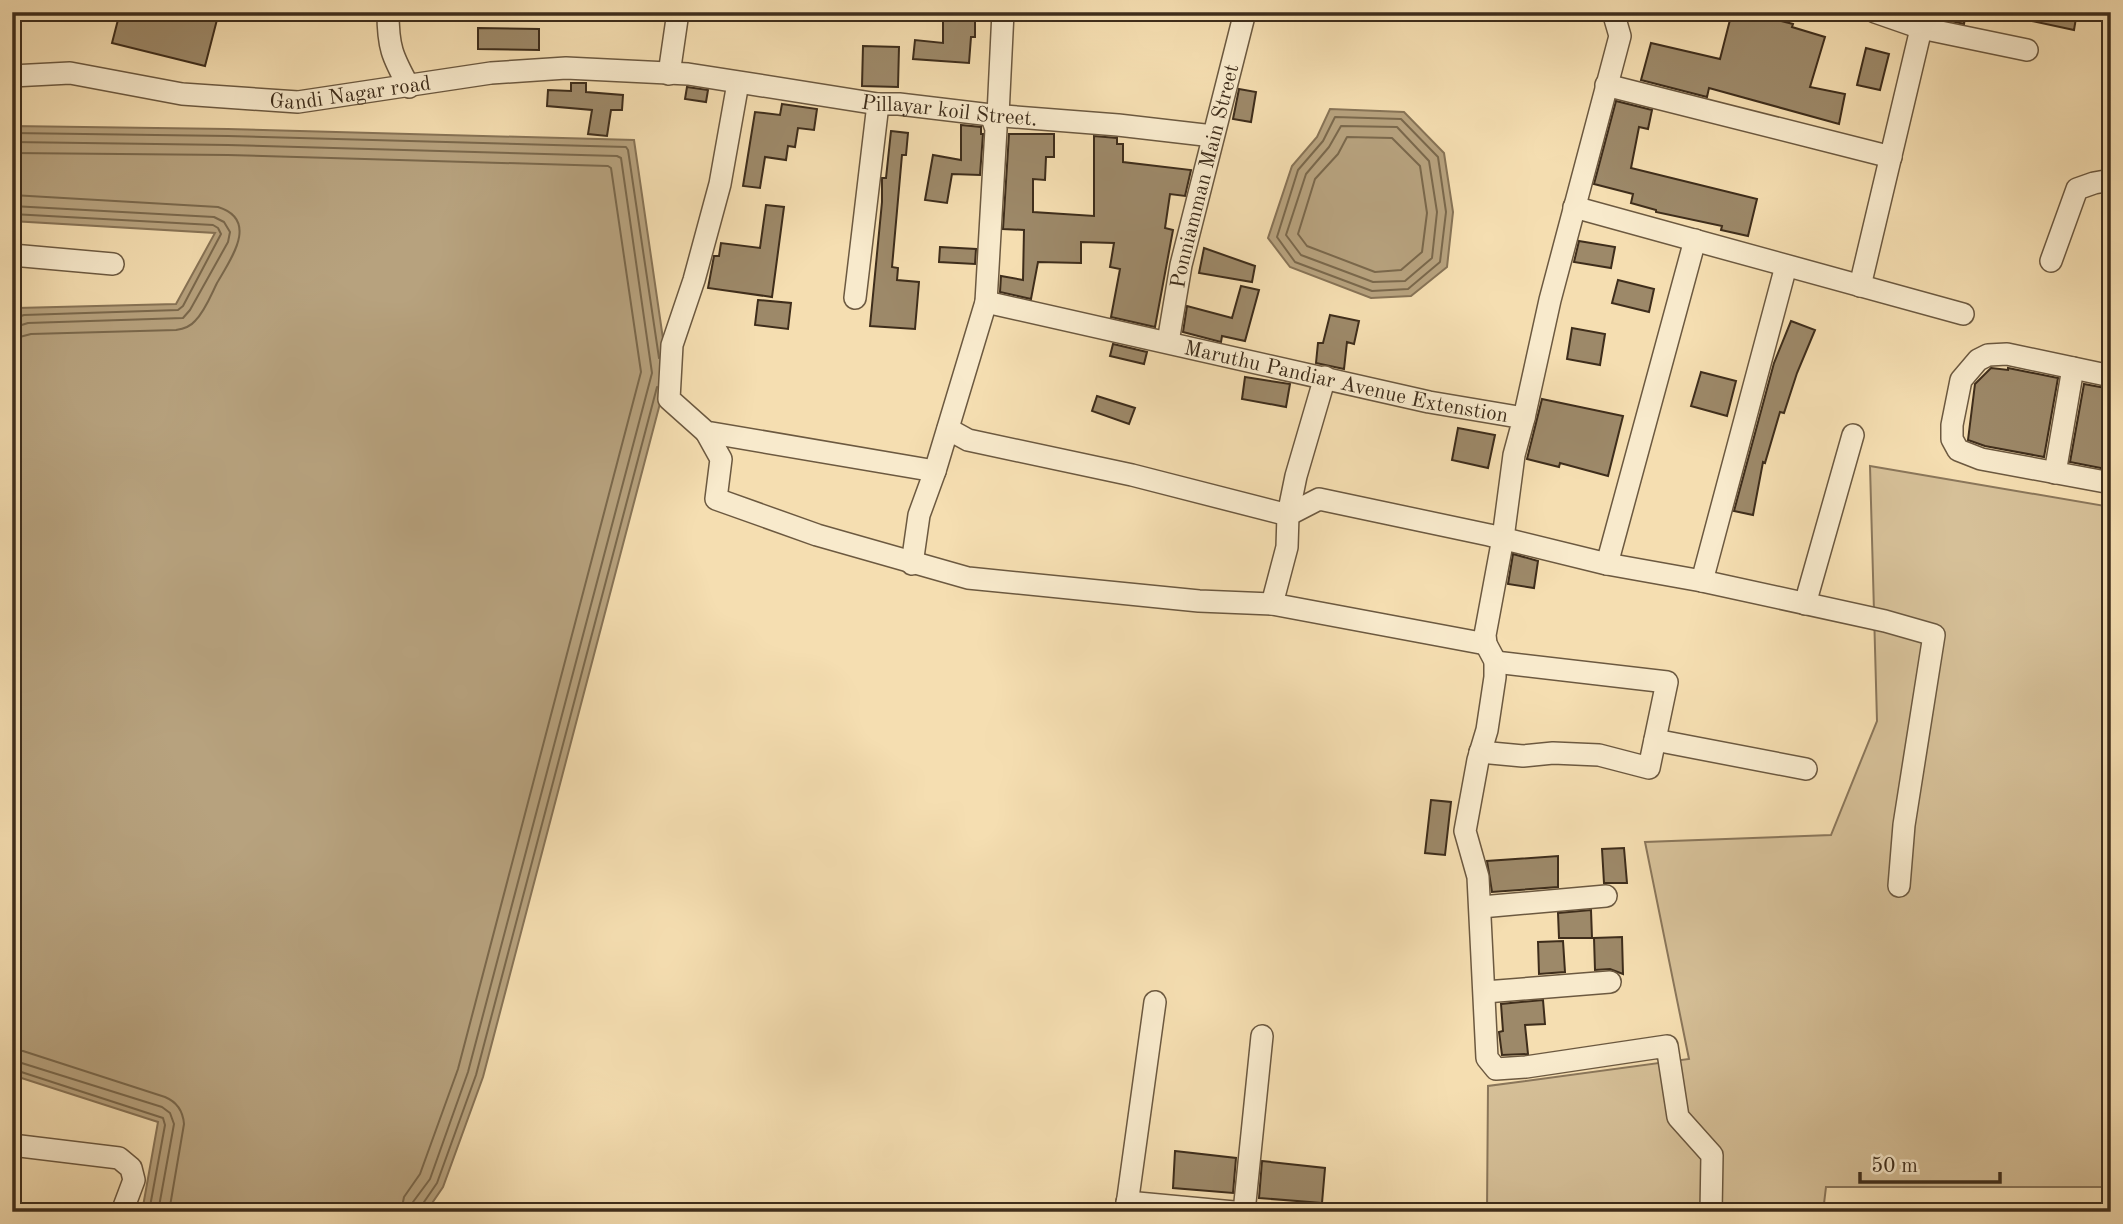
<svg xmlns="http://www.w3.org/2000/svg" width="2123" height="1224" viewBox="0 0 2123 1224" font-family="'Old Standard TT',serif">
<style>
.green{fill:#d6c098;stroke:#8a765a;stroke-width:2}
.water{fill:#b7a27e;stroke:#877356;stroke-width:2}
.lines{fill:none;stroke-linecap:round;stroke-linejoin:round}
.shore{stroke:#7a684c;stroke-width:2}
.building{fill:#9d8969;stroke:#3e2d1b;stroke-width:2}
.street-casing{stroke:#6c5940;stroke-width:24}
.street{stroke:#f8eacc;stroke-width:21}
.labels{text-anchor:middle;stroke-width:5;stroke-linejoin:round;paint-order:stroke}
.street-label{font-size:21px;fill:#3e2d1b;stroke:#f8eacc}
</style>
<rect width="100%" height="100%" fill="#f5deb1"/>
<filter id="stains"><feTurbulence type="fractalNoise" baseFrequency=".00286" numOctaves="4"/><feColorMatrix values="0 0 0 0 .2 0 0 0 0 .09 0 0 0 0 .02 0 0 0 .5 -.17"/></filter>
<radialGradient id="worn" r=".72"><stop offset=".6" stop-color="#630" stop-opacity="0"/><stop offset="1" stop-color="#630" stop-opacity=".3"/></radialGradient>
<!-- green -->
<path class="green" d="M1870 466 2111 507V1187H1826L1823 1212H1487L1488 1086 1689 1059 1645 842 1831 835 1877 721Z"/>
<!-- water -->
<path class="water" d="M1330 109 1404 112 1444 153 1453 212 1447 267 1411 296 1371 298 1290 267 1268 238 1292 166 1317 137Z
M12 126 228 129 634 140 668 373 483 1077 443 1187 426 1212H142L158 1122 12 1075V325L17 308 176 304 215 233 12 221Z"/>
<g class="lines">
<!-- shore -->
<path class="shore" d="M1335 117 1401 119 1438 157 1446 212 1440 262 1408 289 1372 291 1295 262 1277 237 1298 170 1323 141Z
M1341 126 1397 127 1429 161 1437 212 1432 258 1405 281 1373 282 1301 255 1286 235 1306 174 1329 147Z
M12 133 228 136 626 147 628 150 659 358
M1347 137 1392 138 1420 166 1427 213 1422 252 1401 270 1375 272 1307 246 1298 234 1315 179 1338 154Z
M12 142 228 145 617 156 621 158 652 373 468 1072 430 1179 413 1202 412 1212
M12 153 228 155 608 166 611 168 641 372 458 1069 420 1174 404 1197 401 1212
M12 195 218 207C260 220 230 260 217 283 211 295 205 311 195 321 190 327 183 329 176 330L31 334 12 339
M12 206 214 217 224 222 230 232 228 242 190 310 183 318 28 323 12 328
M12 214 213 225 218 228 221 234 183 306 178 310 24 315 12 319
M12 1050 23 1051 165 1097C177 1102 183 1111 184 1124L169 1212
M12 1060 162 1107 170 1113 174 1124 158 1212
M12 1069 163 1118 165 1125 149 1212
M420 1212 422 1205 437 1183 476 1075 657 387"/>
</g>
<!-- building -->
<path class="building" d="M120 12H219L205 66 112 43Z
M943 12H975V37H971L969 63 913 59 915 40 943 43Z
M1732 12H1758V15L1793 24 1792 27 1825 37 1810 87 1845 94 1839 124 1709 88 1707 97 1641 80 1651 43 1720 59Z
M1939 12H1966L1964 24 1938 18Z
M2024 12H2077L2074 30 2023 19Z
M478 28 539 29V50L478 49Z
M863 46 899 47 898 87 862 86Z
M1866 48 1889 54 1880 90 1857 85Z
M571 83H586V92L623 95 622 110H611L607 136 588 134 592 110 547 106 548 90 571 91Z
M687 87 708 90 706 102 685 99Z
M1239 89 1256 92 1251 122 1233 119Z
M1616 101 1652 110 1648 129 1639 127 1631 168 1757 199 1748 236 1721 230 1722 226 1656 212V210L1631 203 1633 194 1594 184Z
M782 104 817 109 814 130 798 128 795 147 788 146 786 160 765 157 760 188 743 186 755 112 780 115Z
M961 125 981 127V134H983L980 175 952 174 947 203 925 200 933 155 961 160Z
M891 131 908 133 906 155H902L892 267 898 268 897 280 919 282 915 329 870 326 882 202V178H886Z
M1009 134H1054V157H1046L1045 180 1033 179V212L1094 216V136L1117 138V144H1123V162L1191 170 1185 196 1170 194 1165 228 1173 230 1155 327 1111 317 1120 269 1110 267 1114 243 1081 242V263L1038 262 1031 299 1000 292 1001 276 1023 280 1024 230 1003 229Z
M766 205 784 207 772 297 708 288 714 256H719L721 243 760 248Z
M1579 241 1615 247 1611 268 1574 262Z
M940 247 976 249 975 264 939 262Z
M1204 248 1255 266 1252 282 1199 273Z
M1618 280 1654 289 1649 312 1612 303Z
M1241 286 1259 290 1245 341 1222 336 1221 342 1183 332 1187 306 1232 318Z
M758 300 791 303 788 329 755 325Z
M1330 315 1359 321 1354 344 1347 342 1344 369 1316 363 1318 343H1323Z
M1791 321 1815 330 1797 373 1784 413 1780 412 1765 463 1763 462 1753 515 1734 511 1774 363Z
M1572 328 1605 334 1600 365 1567 359Z
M1113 344 1147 352 1144 364 1110 356Z
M1991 368 2008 370V368L2058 378 2044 457 1985 446 1968 440 1975 384Z
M1701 372 1736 381 1727 416 1691 406Z
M1245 377 1290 384 1286 407 1242 399Z
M2084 384 2111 389V470L2070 462Z
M1097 396 1135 408 1129 424 1092 411Z
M1542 399 1623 416 1608 476 1560 463 1559 467 1527 459Z
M1458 428 1495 435 1488 468 1452 460Z
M1513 554 1538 561 1534 588 1508 584Z
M1431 800 1451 802 1445 855 1425 853Z
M1624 848 1627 883H1604L1602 849Z
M1558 856V887L1492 892 1487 861Z
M1591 910 1592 938H1559L1558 913Z
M1622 937 1623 974 1610 969 1595 970 1594 938Z
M1563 941 1565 972 1539 974 1538 942Z
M1543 1000 1545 1024 1525 1025 1528 1054 1502 1055 1499 1032 1503 1031 1501 1004Z
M1175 1151 1236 1158 1233 1193 1173 1188Z
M1262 1161 1325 1168 1322 1203 1259 1198Z"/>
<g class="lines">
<!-- street casing -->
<g class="street-casing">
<g id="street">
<path d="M388 12C388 47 392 56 409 87"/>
<path d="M1875 12 1921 28 2027 50"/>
<path d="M669 74 678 12"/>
<path id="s1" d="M12 76 70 73 182 94 298 102 491 73 566 68 688 74 878 104H899L991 115 1118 125 1213 136"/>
<path d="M738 83 720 184 694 280 672 345 669 399 706 432 935 471 919 515 912 564"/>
<path d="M1606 85 1891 157"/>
<path d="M998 115 1003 12"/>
<path d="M1574 207 1963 314"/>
<path d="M12 255 113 264"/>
<path d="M2051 261 2077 189 2094 183 2111 180"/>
<path d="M1860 286 1925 12"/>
<path d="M855 298 878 104"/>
<path id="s2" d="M986 302 1429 402 1524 418 1514 455 1503 538 1485 635 1486 644 1495 661V677L1487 730 1478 760 1465 831 1478 877 1487 1058 1496 1069 1526 1067 1667 1046 1678 1117 1712 1155 1711 1212"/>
<path id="s3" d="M1168 342 1181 265 1245 12"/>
<path d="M2111 376 2007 354 1988 355 1978 360 1961 380 1952 425V439L1958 450 1981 459 2111 483"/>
<path d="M1325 377 1296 476 1288 515 1287 547 1272 604 1486 644"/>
<path d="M1524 418 1550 300 1620 36 1613 12"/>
<path d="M948 429 968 440 1132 475 1288 515 1319 499 1489 535 1607 564 1702 581 1885 621 1934 635 1904 825 1899 886"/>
<path d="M706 432 721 459 716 499 817 535 968 578 1199 601 1272 604"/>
<path d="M935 471 986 302 996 129 991 115"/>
<path d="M2055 473 2073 368"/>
<path d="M1607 564 1695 240"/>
<path d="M1702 581 1786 266"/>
<path d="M1805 604 1853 435"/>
<path d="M1655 740 1806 769"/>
<path d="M1480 752 1523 756 1553 753 1599 755 1649 768 1667 682 1495 662"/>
<path d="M1481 907 1606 896"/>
<path d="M1485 992 1610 982"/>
<path d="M12 1145 119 1158 131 1168 134 1180 122 1212"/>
<path d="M1127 1202 1234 1212"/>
<path d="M1126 1212 1155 1002"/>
<path d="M1244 1212 1262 1036"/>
</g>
</g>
<!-- street -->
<use href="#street" class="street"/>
</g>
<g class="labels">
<!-- street labels -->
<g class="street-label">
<text dy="7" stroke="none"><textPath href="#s1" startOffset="341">Gandi Nagar road</textPath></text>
<text dy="7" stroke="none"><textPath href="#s1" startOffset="945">Pillayar koil Street.</textPath></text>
<text dy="7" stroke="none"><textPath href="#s3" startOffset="170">Ponniamman Main Street</textPath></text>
<text dy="7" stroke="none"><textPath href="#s2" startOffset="369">Maruthu Pandiar Avenue Extenstion</textPath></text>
</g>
</g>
<!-- margin -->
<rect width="2123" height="1224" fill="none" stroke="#f5deb1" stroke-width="42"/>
<rect x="14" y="14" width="2095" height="1196" fill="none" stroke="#3e2d1b" stroke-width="3.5"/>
<rect x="21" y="21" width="2081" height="1182" fill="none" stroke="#3e2d1b" stroke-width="2"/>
<!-- scale -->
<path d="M1860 1172v10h140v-10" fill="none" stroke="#3e2d1b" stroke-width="3.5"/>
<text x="1871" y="1172" font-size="21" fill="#3e2d1b" stroke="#f8eacc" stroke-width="5" paint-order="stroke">50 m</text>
<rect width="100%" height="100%" filter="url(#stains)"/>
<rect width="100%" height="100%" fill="url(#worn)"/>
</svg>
